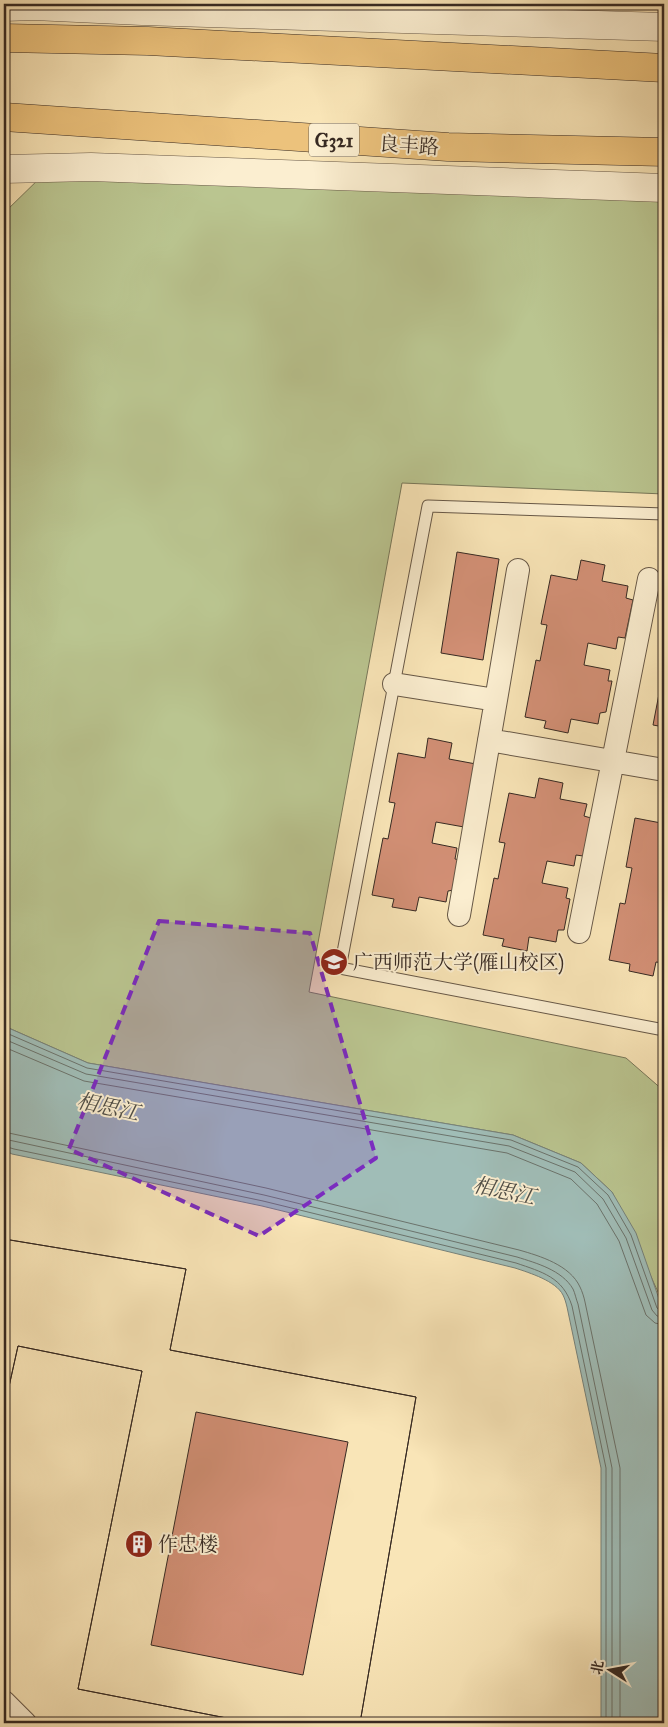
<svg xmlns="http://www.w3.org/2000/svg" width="668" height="1727" viewBox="0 0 668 1727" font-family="'IM FELL Great Primer','Noto Serif SC',serif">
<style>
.green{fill:#bac590;stroke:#787759}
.water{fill:#a0bdb7;stroke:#76827b}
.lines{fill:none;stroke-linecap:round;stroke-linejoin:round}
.shore{stroke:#6b736c;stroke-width:1}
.building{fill:#d39076;stroke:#362922;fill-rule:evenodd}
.service-casing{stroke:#675847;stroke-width:13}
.minor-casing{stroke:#675847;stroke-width:24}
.tertiary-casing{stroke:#675847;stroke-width:29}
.trunk-casing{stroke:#362922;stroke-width:29}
.service{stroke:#fbeed0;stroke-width:11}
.minor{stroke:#fbeed0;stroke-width:22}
.tertiary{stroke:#fbeed0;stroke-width:28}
.trunk{stroke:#ecc27c;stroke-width:28}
.marked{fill:#7b2cbf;fill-opacity:0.2;stroke:#7b2cbf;stroke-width:4;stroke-dasharray:10 6;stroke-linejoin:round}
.labels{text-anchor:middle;stroke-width:4;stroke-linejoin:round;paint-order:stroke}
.shield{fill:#fbeed0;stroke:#716456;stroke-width:1}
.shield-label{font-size:19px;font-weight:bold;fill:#362922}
.street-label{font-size:20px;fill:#362922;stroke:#fbeed0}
.poi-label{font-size:20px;fill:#362922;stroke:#fbeed0;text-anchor:start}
.water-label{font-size:21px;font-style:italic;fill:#504e47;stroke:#fbeed0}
</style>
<rect width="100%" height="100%" fill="#f9e5b7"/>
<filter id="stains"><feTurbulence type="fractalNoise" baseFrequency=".004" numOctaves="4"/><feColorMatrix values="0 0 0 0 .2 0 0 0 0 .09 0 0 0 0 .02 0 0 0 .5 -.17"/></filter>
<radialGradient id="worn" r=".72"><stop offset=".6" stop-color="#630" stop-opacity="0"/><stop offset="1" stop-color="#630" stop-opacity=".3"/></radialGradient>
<!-- green -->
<path class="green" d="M46 172 664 200V494L402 483 309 992 626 1058 664 1091V1313L658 1292 612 1192 581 1163 513 1135 88 1063 4 1026V213Z"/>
<!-- water -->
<path class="water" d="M4 1026 88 1063 513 1135 581 1163 612 1192 636 1233 664 1313V1723H601V1468L567 1307C566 1303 565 1299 563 1295 556 1281 530 1273 515 1268L262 1206 12 1154 4 1150Z"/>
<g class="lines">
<!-- shore -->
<path class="shore" d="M4 1032 87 1068 511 1140 578 1167 608 1195 631 1235 657 1308 660 1310 664 1311
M4 1039 86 1074 509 1146 575 1172 603 1199 626 1238 652 1310 657 1316 664 1317
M4 1047 84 1081 507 1153 571 1179 597 1204 619 1241 646 1315 655 1323 664 1325
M4 1132 266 1188 519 1250C540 1256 570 1265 580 1287 582 1291 584 1297 585 1302L620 1468V1723
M4 1139 264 1195 517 1257C536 1263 562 1270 573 1289 575 1293 576 1299 578 1304L612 1468V1723
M4 1146 14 1149 263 1201 516 1263C542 1272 563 1277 572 1306L606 1468V1723"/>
</g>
<!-- building -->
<path class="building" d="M457 552 499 559 483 660 441 653Z
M581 560 605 565 602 581 628 586 626 598 633 600 625 638 618 637 616 649 588 643 584 665 610 670 608 681H612L606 712 600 713 598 724 571 719 568 733 544 728 546 721 525 717 536 660 540 661 547 625 541 624 551 575 577 580Z
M664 668V727L653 725Z
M428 738 452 743 449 759 476 764 464 827 436 822 432 843 457 848 455 859 460 860 454 890 448 891 446 902 419 897 416 911 392 907 394 899 372 895 383 838 388 839 395 803 389 802 398 753 425 758Z
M539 778 563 783 560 799 587 804 584 816 591 818 583 856 576 855 574 866 547 861 542 883 568 888 566 898 570 899 564 930H558L556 942 529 937 527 951 502 946 504 939 483 935 494 878 498 879 505 843 499 842 509 793 535 798Z
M664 809V963L656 962 653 976 629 971 630 964 609 960 620 903 625 904 632 868 626 867 635 818 661 823Z
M4 1239 186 1269 170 1350 416 1397 360 1723H252L78 1689 142 1371 18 1346 4 1409ZM196 1412 348 1442 303 1675 151 1645Z
M4 1239 186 1269 170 1350 416 1397 360 1723H252L78 1689 142 1371 18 1346 4 1409Z"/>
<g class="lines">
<!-- service casing -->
<g class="service-casing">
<path id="service" d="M664 514 428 506 340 968 664 1030"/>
</g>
<!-- minor casing -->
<g class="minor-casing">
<path id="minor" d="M394 684 496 700 459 915
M496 700 518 570
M489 740 664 770
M579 932 649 579
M4 1702 25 1723"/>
</g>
<!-- tertiary casing -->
<g class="tertiary-casing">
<path id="tertiary" d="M4 7 34 6 142 11 664 27
M4 169 91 167 664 188"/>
</g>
<!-- trunk casing -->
<g class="trunk-casing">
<path id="trunk" d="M4 38 148 41 664 68
M4 117 448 147 664 152"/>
</g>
<!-- service -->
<use href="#service" class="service"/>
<!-- minor -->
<use href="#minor" class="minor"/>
<!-- tertiary -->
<use href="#tertiary" class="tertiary"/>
<!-- trunk -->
<use href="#trunk" class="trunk"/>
</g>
<!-- marked area -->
<path class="marked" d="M159 921 310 933 376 1158 259 1236 69 1149Z"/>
<!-- icons -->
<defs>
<g id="university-disc" transform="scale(1.4375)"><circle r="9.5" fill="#8f2418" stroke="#fbeed0"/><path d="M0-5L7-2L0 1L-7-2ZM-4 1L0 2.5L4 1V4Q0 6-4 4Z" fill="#fff"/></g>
<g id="building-disc" transform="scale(1.4375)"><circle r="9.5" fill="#8f2418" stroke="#fbeed0"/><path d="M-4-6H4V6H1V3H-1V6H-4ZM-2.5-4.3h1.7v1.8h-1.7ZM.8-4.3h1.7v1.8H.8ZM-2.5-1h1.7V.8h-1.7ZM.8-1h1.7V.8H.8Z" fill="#fff"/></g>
</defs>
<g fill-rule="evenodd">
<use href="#university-disc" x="334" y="962"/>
<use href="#building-disc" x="139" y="1544"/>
</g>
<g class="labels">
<!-- shield labels -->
<rect class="shield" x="309" y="123.5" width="50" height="33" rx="4"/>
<g class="shield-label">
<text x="334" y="147">G321</text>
</g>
<!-- street labels -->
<g class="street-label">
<text transform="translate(409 145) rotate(4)" y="7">良丰路</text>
</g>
<!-- poi labels -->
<g class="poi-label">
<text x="353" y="969">广西师范大学(雁山校区)</text>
<text x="158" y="1551">作忠楼</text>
</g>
<!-- water labels -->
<g class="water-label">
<text transform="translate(108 1107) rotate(12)" y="7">相思江</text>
<text transform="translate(504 1191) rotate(12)" y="7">相思江</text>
</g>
</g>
<!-- margin -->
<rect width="668" height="1727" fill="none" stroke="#f9e5b7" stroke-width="20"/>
<rect x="5" y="5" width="658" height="1717" fill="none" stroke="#362922" stroke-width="2.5"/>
<rect x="10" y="10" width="648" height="1707" fill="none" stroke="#362922"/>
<!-- north arrow -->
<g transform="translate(610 1670) rotate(281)" stroke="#fbeed0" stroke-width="4" paint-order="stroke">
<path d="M0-4L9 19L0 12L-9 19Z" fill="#362922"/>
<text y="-8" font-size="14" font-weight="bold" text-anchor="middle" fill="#362922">北</text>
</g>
<rect width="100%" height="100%" filter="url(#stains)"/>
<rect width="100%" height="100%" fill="url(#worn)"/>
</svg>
